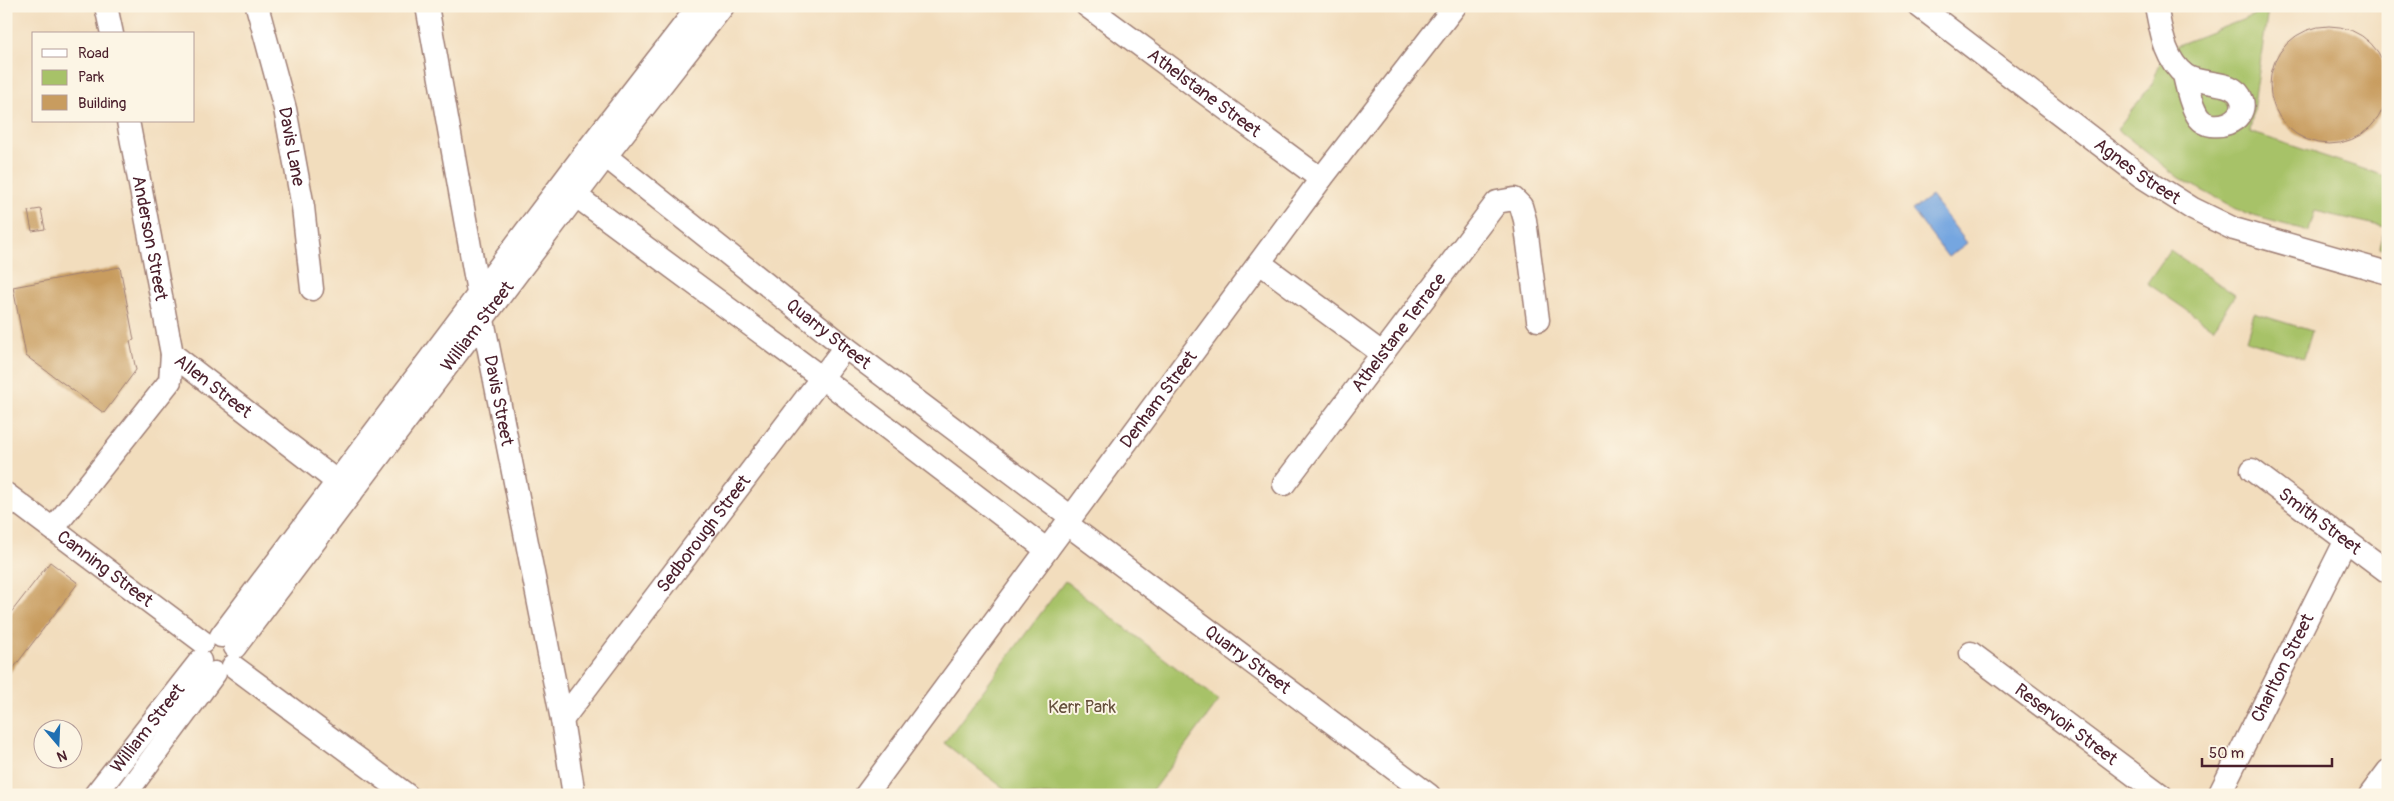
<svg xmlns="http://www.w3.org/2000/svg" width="2394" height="801" viewBox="0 0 2394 801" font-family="Pangolin,sans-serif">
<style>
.green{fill:#a7c268;stroke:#78704a}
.water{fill:#74a6e0;stroke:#5f6286}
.building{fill:#c89c5f}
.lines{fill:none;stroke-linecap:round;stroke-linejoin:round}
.minor-casing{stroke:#9e7e74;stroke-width:25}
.minor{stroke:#fff;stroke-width:22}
.labels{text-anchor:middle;stroke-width:4;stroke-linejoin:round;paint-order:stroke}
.street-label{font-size:18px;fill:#4a1f2b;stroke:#fcf5e5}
.park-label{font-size:18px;fill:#66503d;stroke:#fcf5e5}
</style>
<rect width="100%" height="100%" fill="#fcf5e5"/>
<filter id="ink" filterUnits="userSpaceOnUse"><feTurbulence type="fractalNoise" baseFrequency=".02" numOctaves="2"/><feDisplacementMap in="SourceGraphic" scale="10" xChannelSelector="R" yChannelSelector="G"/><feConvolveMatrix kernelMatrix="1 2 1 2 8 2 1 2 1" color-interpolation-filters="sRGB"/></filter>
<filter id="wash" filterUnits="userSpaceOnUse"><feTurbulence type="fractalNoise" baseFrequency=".0096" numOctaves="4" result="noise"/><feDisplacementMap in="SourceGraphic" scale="20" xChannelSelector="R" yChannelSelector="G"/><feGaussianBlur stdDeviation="1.12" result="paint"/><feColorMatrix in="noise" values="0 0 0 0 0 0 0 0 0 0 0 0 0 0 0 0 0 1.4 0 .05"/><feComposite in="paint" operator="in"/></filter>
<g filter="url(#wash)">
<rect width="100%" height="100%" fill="#f2ddbd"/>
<!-- green -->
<path class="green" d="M2268 10 2250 132 2388 177V251L2380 248 2385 227 2315 211 2309 231 2246 214 2179 178 2117 129 2152 84 2165 50Z
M2170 250 2235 295 2213 328 2147 283Z
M2254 313 2312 331 2304 358 2246 340Z
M1065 581 1219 701 1149 795H1013L944 743Z"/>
<!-- water -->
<path class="water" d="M1931 196 1967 243 1948 257 1912 210Z"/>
<g id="blocks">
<!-- building -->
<path class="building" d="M2270 85a59 59 0 1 1 118 0a59 59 0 1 1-118 0Z
M41 209 45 229 32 231 28 211Z
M120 267 134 340 130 341 136 370 104 413 26 356 13 287Z
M50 562 78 583 6 678V619Z"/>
</g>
</g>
<g filter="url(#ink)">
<use href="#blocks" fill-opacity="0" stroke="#9e7e74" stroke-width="1"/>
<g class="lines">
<!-- minor casing -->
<g class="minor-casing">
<g id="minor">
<path d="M106 6 112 34"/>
<path id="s1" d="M257 6 285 109 303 207 312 289"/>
<path id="s2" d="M427 6 483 320 562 720 574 795"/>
<path id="s3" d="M1087 6 1321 179"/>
<path id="s4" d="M1919 6 2141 176 2193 209 2234 229 2388 273"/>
<path d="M2156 6C2161 30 2164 59 2185 75 2201 87 2235 78 2242 100 2248 122 2212 134 2199 118 2191 107 2187 88 2184 75"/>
<path id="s5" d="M128 121 172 354"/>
<path id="s6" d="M594 147 845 347 1071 517"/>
<path d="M564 187 822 378 1047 550"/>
<path d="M1260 263 1383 354"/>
<path id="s7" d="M2252 470 2388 572"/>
<path id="s8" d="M1284 484 1497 202 1514 199 1521 206 1525 220 1538 320"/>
<path id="s9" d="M6 494 203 642"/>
<path id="s10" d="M1067 524 1429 795"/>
<path id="s11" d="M53 529 170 381 172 354 349 491"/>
<path d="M221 636 591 145 699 6"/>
<path id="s12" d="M235 647 605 157 723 6"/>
<path id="s13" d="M1971 653 2161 795"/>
<path d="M233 666 407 795"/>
<path id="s14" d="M562 720 845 347"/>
<path id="s15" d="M95 795 200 661"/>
<path d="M125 795 215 673"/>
<path id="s16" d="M866 795 1321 179 1455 6"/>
<path id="s17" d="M2219 795 2346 540"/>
<path d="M2370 795 2388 771"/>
</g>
</g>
<!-- minor -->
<use href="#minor" class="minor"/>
</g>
</g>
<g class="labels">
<!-- street labels -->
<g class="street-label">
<text dy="6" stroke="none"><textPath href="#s3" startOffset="146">Athelstane Street</textPath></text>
<text dy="6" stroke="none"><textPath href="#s1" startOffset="145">Davis Lane</textPath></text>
<text dy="6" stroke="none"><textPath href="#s4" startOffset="274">Agnes Street</textPath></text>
<text dy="6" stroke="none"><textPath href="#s5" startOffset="119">Anderson Street</textPath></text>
<text dy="6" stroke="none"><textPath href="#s12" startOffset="402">William Street</textPath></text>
<text dy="6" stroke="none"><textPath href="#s8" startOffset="190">Athelstane Terrace</textPath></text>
<text dy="6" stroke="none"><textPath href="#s6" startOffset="300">Quarry Street</textPath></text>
<text dy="6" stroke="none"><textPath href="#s11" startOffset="268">Allen Street</textPath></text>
<text dy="6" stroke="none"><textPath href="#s16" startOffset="492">Denham Street</textPath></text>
<text dy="6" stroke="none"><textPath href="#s2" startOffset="401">Davis Street</textPath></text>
<text dy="6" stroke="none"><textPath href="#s7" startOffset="85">Smith Street</textPath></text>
<text dy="6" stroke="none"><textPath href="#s14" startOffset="234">Sedborough Street</textPath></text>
<text dy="6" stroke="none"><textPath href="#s9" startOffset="124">Canning Street</textPath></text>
<text dy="6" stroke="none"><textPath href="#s10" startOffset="226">Quarry Street</textPath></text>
<text dy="6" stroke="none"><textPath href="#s17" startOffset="142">Charlton Street</textPath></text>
<text dy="6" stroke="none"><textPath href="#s13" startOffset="119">Reservoir Street</textPath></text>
<text dy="6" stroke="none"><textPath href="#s15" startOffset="85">William Street</textPath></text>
</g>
<!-- park labels -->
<g class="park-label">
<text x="1082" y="713">Kerr Park</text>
</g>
</g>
<!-- margin -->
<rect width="2394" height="801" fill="none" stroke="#fcf5e5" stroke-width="25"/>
<!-- legend -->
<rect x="32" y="32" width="162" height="90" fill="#fcf5e5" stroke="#b59f9b"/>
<rect x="42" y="49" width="25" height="8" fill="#ffffff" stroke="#b59f9b"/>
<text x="78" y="58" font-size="15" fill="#4a1f2b">Road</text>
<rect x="42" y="70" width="25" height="15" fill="#a7c268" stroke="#b59f9b"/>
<text x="78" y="82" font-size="15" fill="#4a1f2b">Park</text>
<rect x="42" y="95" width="25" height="15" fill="#c89c5f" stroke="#b59f9b"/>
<text x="78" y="108" font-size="15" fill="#4a1f2b">Building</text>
<!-- north arrow -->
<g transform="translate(58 744) rotate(161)"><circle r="24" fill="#fcf5e5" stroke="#b59f9b"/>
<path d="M0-4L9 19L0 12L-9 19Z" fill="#1f6fb2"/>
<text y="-8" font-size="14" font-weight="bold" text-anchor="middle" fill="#4a1f2b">N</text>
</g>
<!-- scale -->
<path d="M2202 758v8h130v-8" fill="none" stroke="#4a1f2b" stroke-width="2.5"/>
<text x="2209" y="758" font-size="15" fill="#4a1f2b" stroke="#fcf5e5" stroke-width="4" paint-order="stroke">50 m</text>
</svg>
